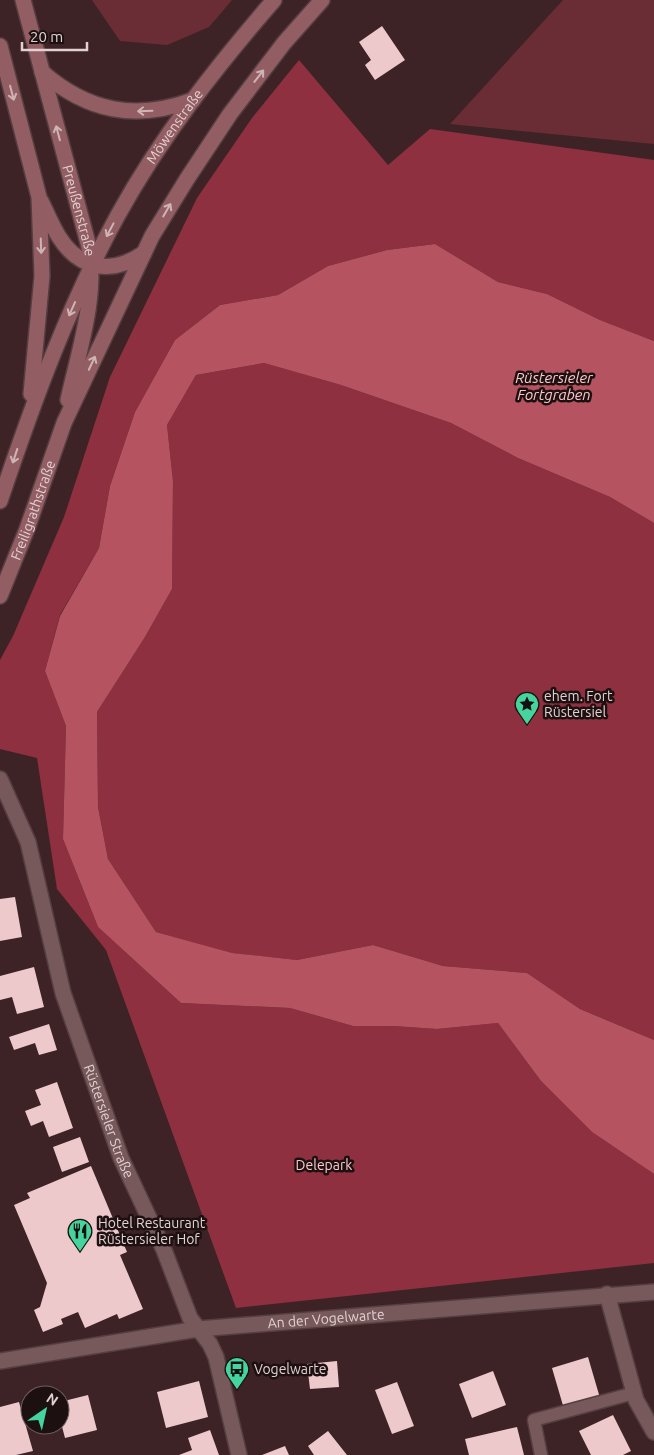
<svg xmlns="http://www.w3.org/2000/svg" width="654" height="1455" viewBox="0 0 654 1455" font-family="Ubuntu,sans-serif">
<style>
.green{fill:#6a2d35}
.forest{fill:#8e3040}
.water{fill:#b65360}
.building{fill:#edc9cb}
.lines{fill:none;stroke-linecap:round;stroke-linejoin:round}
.lane-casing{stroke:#553e41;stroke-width:15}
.street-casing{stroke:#553e41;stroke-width:18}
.secondary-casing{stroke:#553e41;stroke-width:18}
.lane{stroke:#77595b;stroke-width:12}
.street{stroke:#77595b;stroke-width:15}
.secondary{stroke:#925e63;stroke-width:15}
.oneway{stroke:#cfb4b6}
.labels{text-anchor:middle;stroke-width:5;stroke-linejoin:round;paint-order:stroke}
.street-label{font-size:14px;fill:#e3d1d2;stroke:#1c1011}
.poi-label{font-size:14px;fill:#e3d1d2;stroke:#1c1011;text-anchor:start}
.park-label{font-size:14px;fill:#fec7ca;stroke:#1c1011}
.water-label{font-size:15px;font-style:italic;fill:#fdc6c9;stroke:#1c1011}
</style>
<rect width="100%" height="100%" fill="#3d2325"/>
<!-- green -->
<path class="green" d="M92 0H232L209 27 167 45 120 41Z
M563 0H654V144L450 124Z"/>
<!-- forest -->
<path class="forest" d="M299 60 388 165 430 129 654 160V341L600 320 547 294 498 282 435 244 387 250 328 266 278 295 220 305 175 340 135 412 110 486 99 548 60 615 45 671 66 726 63 839 98 927 181 1003 290 1008 353 1026H393L437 1029 498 1023 541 1081 592 1132 654 1174V1263L236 1308 106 950 57 889 37 758 0 749V660L13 636 64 517 110 377 197 198 252 118Z
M264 363 341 385 451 423 518 458 610 497 654 523V1040L580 1009 527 973 443 966 373 945 297 960 231 953 156 932 108 859 98 807 97 712 145 637 172 589 173 481 167 425 196 375Z"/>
<!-- water -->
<path class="water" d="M435 244 498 282 547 294 600 320 654 341V523L610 497 518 458 451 423 341 385 264 363 196 375 167 425 173 481 172 589 145 637 97 712 98 807 108 859 156 932 232 953 297 960 373 945 443 966 527 973 580 1009 654 1040V1174L592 1132 541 1081 498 1023 437 1029 393 1026H353L290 1008 181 1003 98 927 63 839 66 726 45 671 60 616 99 548 110 486 135 412 175 340 220 305 278 295 328 266 387 250Z"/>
<!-- building -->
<path class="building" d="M382 26 405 60 375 80 365 65 371 60 359 42Z
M15 897 22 937 0 941V899Z
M34 967 44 1007 17 1014 12 997 0 1000V976Z
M49 1024 57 1050 39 1055 35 1043 14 1050 9 1037Z
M57 1082 73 1128 49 1137 43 1121 31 1126 25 1111 41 1105 35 1090Z
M80 1137 89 1162 62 1172 53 1147Z
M91 1166 127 1252 120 1255 143 1309 119 1319 117 1314 85 1328 78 1312 61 1319 63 1324 43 1332 34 1310 40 1307 47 1283 14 1205 30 1198 27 1193Z
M588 1357 600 1398 564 1409 552 1368Z
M337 1361 339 1387 310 1389 307 1364Z
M493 1371 506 1405 472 1418 459 1384Z
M199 1381 208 1417 166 1428 157 1392Z
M397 1382 414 1426 392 1434 375 1390Z
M88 1395 97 1430 65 1438 60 1419V1402Z
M19 1402 33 1451 16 1455H0V1407Z
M613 1415 631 1451 623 1455H591L579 1431Z
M517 1427 524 1455H469L465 1439Z
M210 1430 219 1455H179L192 1450 188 1438Z
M328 1431 347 1455H314L308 1446Z
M285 1446 289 1455H262Z"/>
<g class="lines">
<!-- lane casing -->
<g class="lane-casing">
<path id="lane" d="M541 1455 534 1420 634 1393"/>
</g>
<!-- street casing -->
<g class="street-casing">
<g id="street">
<path id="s1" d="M0 779 28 842 63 993 121 1158 164 1250 190 1318 210 1344 216 1357 239 1455"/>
<path d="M607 1294 636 1400 654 1432"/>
<path id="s2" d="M0 1361 198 1329 654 1292"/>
</g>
</g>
<!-- secondary casing -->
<g class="secondary-casing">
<g id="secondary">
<path id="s3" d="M23 0 89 247C97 298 79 350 68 400"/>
<path d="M0 46 39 197 42 276 31 394"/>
<path d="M42 72C88 112 136 121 193 100"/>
<path d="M41 201C47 213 52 226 59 237 80 270 112 275 144 253"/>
<path id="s4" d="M0 501C33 403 68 306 118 215 161 137 216 67 274 0"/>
<path id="s5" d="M0 596 27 529 64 423 152 236 187 179 230 114 284 43 322 0"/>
</g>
</g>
<!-- lane -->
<use href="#lane" class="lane"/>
<!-- street -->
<use href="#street" class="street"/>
<!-- secondary -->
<use href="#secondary" class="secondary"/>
</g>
<!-- one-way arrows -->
<defs><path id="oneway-shaft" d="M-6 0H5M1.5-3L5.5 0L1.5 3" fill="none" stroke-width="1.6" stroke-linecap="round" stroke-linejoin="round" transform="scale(1.25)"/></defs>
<g class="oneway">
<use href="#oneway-shaft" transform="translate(259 76) rotate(-52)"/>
<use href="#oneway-shaft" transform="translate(12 93) rotate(75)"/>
<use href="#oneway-shaft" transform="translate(145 111) rotate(178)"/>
<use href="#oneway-shaft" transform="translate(58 133) rotate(-105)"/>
<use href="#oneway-shaft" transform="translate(167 210) rotate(-60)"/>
<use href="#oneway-shaft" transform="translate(110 230) rotate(118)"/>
<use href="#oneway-shaft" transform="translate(41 246) rotate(88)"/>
<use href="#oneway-shaft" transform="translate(72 309) rotate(114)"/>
<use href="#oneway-shaft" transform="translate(92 363) rotate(-65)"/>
<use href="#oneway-shaft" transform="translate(15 456) rotate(108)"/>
</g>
<!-- icons -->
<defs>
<g id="sight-pin" transform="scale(1.25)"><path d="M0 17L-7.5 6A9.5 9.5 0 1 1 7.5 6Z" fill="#46d49e" stroke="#1c1011"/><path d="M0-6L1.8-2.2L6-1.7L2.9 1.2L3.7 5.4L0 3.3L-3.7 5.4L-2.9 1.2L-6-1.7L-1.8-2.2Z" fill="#111"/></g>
<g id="restaurant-pin" transform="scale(1.25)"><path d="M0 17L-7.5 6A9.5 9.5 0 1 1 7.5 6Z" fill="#46d49e" stroke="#1c1011"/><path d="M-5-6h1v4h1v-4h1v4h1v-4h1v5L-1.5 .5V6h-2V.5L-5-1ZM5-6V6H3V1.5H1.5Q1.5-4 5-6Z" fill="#111"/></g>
<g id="bus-pin" transform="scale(1.25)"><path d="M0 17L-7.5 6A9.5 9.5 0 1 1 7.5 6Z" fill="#46d49e" stroke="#1c1011"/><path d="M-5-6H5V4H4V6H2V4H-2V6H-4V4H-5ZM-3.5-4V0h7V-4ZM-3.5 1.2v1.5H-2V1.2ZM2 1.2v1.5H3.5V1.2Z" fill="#111"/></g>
</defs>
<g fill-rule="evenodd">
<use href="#sight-pin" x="527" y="704"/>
<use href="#restaurant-pin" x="80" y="1231"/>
<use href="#bus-pin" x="237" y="1369"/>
</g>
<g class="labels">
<!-- street labels -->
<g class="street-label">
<text dy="5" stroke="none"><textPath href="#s4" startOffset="415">Möwenstraße</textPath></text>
<text dy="5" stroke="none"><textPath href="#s3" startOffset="218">Preußenstraße</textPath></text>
<text dy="5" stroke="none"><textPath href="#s5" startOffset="92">Freiligrathstraße</textPath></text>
<text dy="5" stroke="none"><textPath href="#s1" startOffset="360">Rüstersieler Straße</textPath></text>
<text dy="5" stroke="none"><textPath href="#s2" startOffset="329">An der Vogelwarte</textPath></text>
</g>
<!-- poi labels -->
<g class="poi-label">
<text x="544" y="701">ehem. Fort<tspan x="544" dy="16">Rüstersiel</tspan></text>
<text x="98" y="1228">Hotel Restaurant<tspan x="98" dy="16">Rüstersieler Hof</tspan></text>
<text x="254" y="1374">Vogelwarte</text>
</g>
<!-- park labels -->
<g class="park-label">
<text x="324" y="1170">Delepark</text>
</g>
<!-- water labels -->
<g class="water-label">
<text x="554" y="383">Rüstersieler<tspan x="554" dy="17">Fortgraben</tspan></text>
</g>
</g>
<!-- north arrow -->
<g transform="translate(45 1410) rotate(34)"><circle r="24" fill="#1c1011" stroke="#6c5d5e"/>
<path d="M0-4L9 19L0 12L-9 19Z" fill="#46d49e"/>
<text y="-8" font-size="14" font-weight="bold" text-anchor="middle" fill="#e3d1d2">N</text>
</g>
<!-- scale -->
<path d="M22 42v8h65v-8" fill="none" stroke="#e3d1d2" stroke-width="2.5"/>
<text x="30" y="42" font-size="15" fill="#e3d1d2" stroke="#1c1011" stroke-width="4" paint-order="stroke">20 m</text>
</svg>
